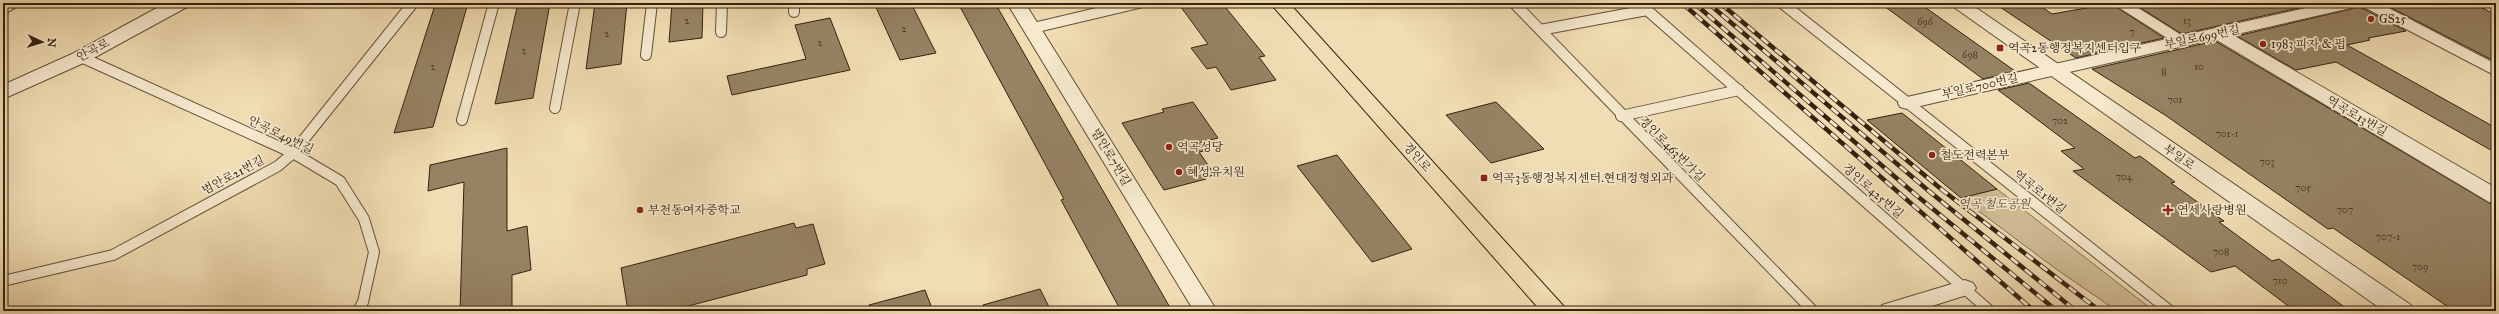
<svg xmlns="http://www.w3.org/2000/svg" width="2499" height="314" viewBox="0 0 2499 314" font-family="'IM FELL Great Primer','Noto Serif KR',serif">
<style>
.green{fill:#d1bd97;stroke:#826f53}
.building{fill:#968364;stroke:#34210f}
.lines{fill:none;stroke-linecap:round;stroke-linejoin:round}
.service-casing{stroke:#635038;stroke-width:12}
.minor-casing{stroke:#635038;stroke-width:2}
.tertiary-casing{stroke:#635038;stroke-width:2}
.primary-casing{stroke:#34210f;stroke-width:2}
.service{stroke:#f6e9ce;stroke-width:10}
.minor{fill:#f6e9ce;fill-rule:evenodd}
.tertiary{fill:#f6e9ce;fill-rule:evenodd}
.primary{fill:#f1ddb3;fill-rule:evenodd}
.rail-casing{stroke:#34210f;stroke-width:4.5}
.rail{stroke:#f6e9ce;stroke-width:3;stroke-dasharray:9;stroke-linecap:butt}
.poi-dot{fill:#8f2418;stroke:#f6e9ce;stroke-width:1.5}
.labels{text-anchor:middle;stroke-width:3.5;stroke-linejoin:round;paint-order:stroke}
.number-label{font-size:10px;fill:#4c3a24}
.poi-label{font-size:12px;fill:#34210f;stroke:#f6e9ce;text-anchor:start}
.street-label{font-size:12px;fill:#34210f;stroke:#f6e9ce}
.park-label{font-size:12px;font-style:italic;fill:#5b4831;stroke:#f6e9ce}
</style>
<rect width="100%" height="100%" fill="#f1ddb3"/>
<filter id="stains"><feTurbulence type="fractalNoise" baseFrequency=".005" numOctaves="4"/><feColorMatrix values="0 0 0 0 .2 0 0 0 0 .09 0 0 0 0 .02 0 0 0 .5 -.17"/></filter>
<radialGradient id="worn" r=".72"><stop offset=".6" stop-color="#630" stop-opacity="0"/><stop offset="1" stop-color="#630" stop-opacity=".3"/></radialGradient>
<!-- green -->
<path class="green" d="M1997 189 2154 311H2117L2056 269 1961 198Z"/>
<!-- building -->
<path class="building" d="M447 3H468L433 127 394 133 435 5Z
M518 3H550L533 98 495 104Z
M595 3H627L621 64 586 69Z
M672 3H703L702 38 669 42Z
M874 3H911L936 53 900 60Z
M958 3H995L1172 311H1121L1061 200 1064 199Z
M1178 3H1222L1265 56 1259 57 1276 80 1231 90 1216 67 1207 69 1191 48 1208 44Z
M1880 3H1919L2015 71 1983 79Z
M1994 3H2036L2052 14 2115 3 2118 8 2164 38 2076 58Z
M2133 3H2321L2182 34Z
M2382 3H2473L2496 15V62Z
M2358 6 2406 31 2368 38 2370 40 2347 45 2496 128V153L2336 62 2296 70 2237 36 2351 9Z
M830 18 850 70 732 95 727 76 806 59 795 25Z
M2215 41 2496 207V311H2454L2333 228 2328 229 2165 115 2092 69Z
M2029 83 2135 158 2140 156 2175 182 2171 183 2224 221 2219 222 2272 261 2279 259 2350 311H2295L2235 266 2211 272 2073 171 2084 169 2061 151 2075 148 1998 90Z
M1193 102 1218 138 1199 143 1204 151 1199 152 1215 175 1205 177 1206 179 1164 190 1122 123 1164 112 1162 109Z
M1496 102 1544 149 1491 163 1446 115Z
M1902 113 1997 189 1961 198 1867 120Z
M507 148V231L527 226 531 270 512 275V311H460L464 182 428 191 430 165Z
M1337 155 1359 183 1412 249 1372 262 1297 166Z
M794 223 796 228 813 224 825 264 807 269V275L669 311H628L621 268Z
M1040 289 1051 311H983V305Z
M925 290 933 311H870L869 305Z"/>
<g class="lines">
<!-- service casing -->
<g class="service-casing">
<path id="service" d="M794 3V12
M1514 3 1813 311
M1639 3 1990 311
M1782 3 2170 311
M2121 3 2183 42
M3 9 13 3
M1033 28 1139 3
M1540 30 1647 10
M721 32 722 3
M646 55 652 3
M81 57 293 153 340 181 364 219 374 252 363 302 358 311
M555 108 575 3
M1621 116 1739 90
M462 120 494 3
M3 281 113 255 278 166 293 153 413 3"/>
</g>
<!-- minor casing -->
<g class="minor-casing">
<path id="minor" d="M1007 3H1025L1217 311H1194Z
M2328 3H2379L2496 64V76L2358 4 2351 8 2233 35 2496 188V203L2489 202 2215 39 1907 109 1900 107 1898 103 1900 99 1907 97Z
M1965 280 1973 283 1976 288 1973 293 1916 311H1879L1882 305Z"/>
</g>
<!-- tertiary casing -->
<g class="tertiary-casing">
<path id="tertiary" d="M166 3H189L187 7 88 61 3 99V85L74 53Z
M1948 3H1969L2411 305 2415 311H2384Z"/>
</g>
<!-- primary casing -->
<g class="primary-casing">
<path id="primary" d="M1270 3H1289L1568 311H1541Z"/>
</g>
<!-- service -->
<use href="#service" class="service"/>
<!-- minor -->
<use href="#minor" class="minor"/>
<!-- tertiary -->
<use href="#tertiary" class="tertiary"/>
<!-- primary -->
<use href="#primary" class="primary"/>
<!-- rail casing -->
<g class="rail-casing">
<path id="rail" d="M1682 3 2034 311
M1694 3 1916 195 2057 311
M1708 3 1930 192 2076 311
M1720 3 1941 189 2100 311"/>
</g>
<!-- rail -->
<use href="#rail" class="rail"/>
</g>
<!-- markers -->
<g class="poi-dot">
<circle cx="2371" cy="19" r="4"/>
<circle cx="2263" cy="44" r="4"/>
<rect x="1996" y="44" width="8" height="8" rx="2"/>
<circle cx="1169" cy="147" r="4"/>
<circle cx="1932" cy="155" r="4"/>
<circle cx="1179" cy="172" r="4"/>
<rect x="1480" y="174" width="8" height="8" rx="2"/>
<circle cx="640" cy="210" r="4"/>
<path d="M2166 204h4v4h4v4h-4v4h-4v-4h-4v-4h4z"/>
</g>
<g class="labels">
<!-- number labels -->
<g class="number-label">
<text x="687" y="24">2</text>
<text x="2187" y="24">13</text>
<text x="1925" y="25">696</text>
<text x="904" y="32">2</text>
<text x="2132" y="35">7</text>
<text x="607" y="37">2</text>
<text x="820" y="46">2</text>
<text x="524" y="54">2</text>
<text x="1970" y="58">698</text>
<text x="433" y="70">2</text>
<text x="2199" y="70">10</text>
<text x="2164" y="75">8</text>
<text x="2175" y="103">701</text>
<text x="2060" y="124">702</text>
<text x="2227" y="137">701-1</text>
<text x="2267" y="165">703</text>
<text x="2124" y="180">704</text>
<text x="2303" y="191">705</text>
<text x="2345" y="213">707</text>
<text x="2388" y="240">707-1</text>
<text x="2221" y="255">708</text>
<text x="2420" y="270">709</text>
<text x="2280" y="284">710</text>
</g>
<!-- poi labels -->
<g class="poi-label">
<text x="2379" y="23">GS25</text>
<text x="2271" y="48">1983 피자 &amp; 펍</text>
<text x="2008" y="52">역곡2동행정복지센터입구</text>
<text x="1177" y="151">역곡성당</text>
<text x="1940" y="159">철도전력본부</text>
<text x="1187" y="176">혜성유치원</text>
<text x="1492" y="182">역곡3동행정복지센터.현대정형외과</text>
<text x="648" y="214">부천동여자중학교</text>
<text x="2177" y="214">연세사랑병원</text>
</g>
<!-- street labels -->
<g class="street-label">
<text transform="translate(2202 37) rotate(-12)" y="4">부일로699번길</text>
<text transform="translate(93 50) rotate(-28)" y="4">안곡로</text>
<text transform="translate(1980 86) rotate(-13)" y="4">부일로700번길</text>
<text transform="translate(2357 116) rotate(30)" y="4">역곡로13번길</text>
<text transform="translate(281 135) rotate(26)" y="4">안곡로49번길</text>
<text transform="translate(1672 149) rotate(45)" y="4">경인로463번가길</text>
<text transform="translate(1111 157) rotate(59)" y="4">범안로7번길</text>
<text transform="translate(1417 157) rotate(48)" y="4">경인로</text>
<text transform="translate(2179 157) rotate(35)" y="4">부일로</text>
<text transform="translate(233 175) rotate(-28)" y="4">범안로21번길</text>
<text transform="translate(1873 191) rotate(41)" y="4">경인로425번길</text>
<text transform="translate(2040 192) rotate(38)" y="4">역곡로1번길</text>
</g>
<!-- park labels -->
<g class="park-label">
<text x="1994" y="208">역곡 철도공원</text>
</g>
</g>
<!-- margin -->
<rect width="2499" height="314" fill="none" stroke="#f1ddb3" stroke-width="16"/>
<rect x="4" y="4" width="2491" height="306" fill="none" stroke="#34210f" stroke-width="2"/>
<rect x="8" y="8" width="2483" height="298" fill="none" stroke="#34210f"/>
<!-- north arrow -->
<g transform="translate(42 42) rotate(94)" stroke="#f6e9ce" stroke-width="3" paint-order="stroke">
<path d="M0-3L7 15L0 10L-7 15Z" fill="#34210f"/>
<text y="-6" font-size="11" font-weight="bold" text-anchor="middle" fill="#34210f">N</text>
</g>
<rect width="100%" height="100%" filter="url(#stains)"/>
<rect width="100%" height="100%" fill="url(#worn)"/>
</svg>
